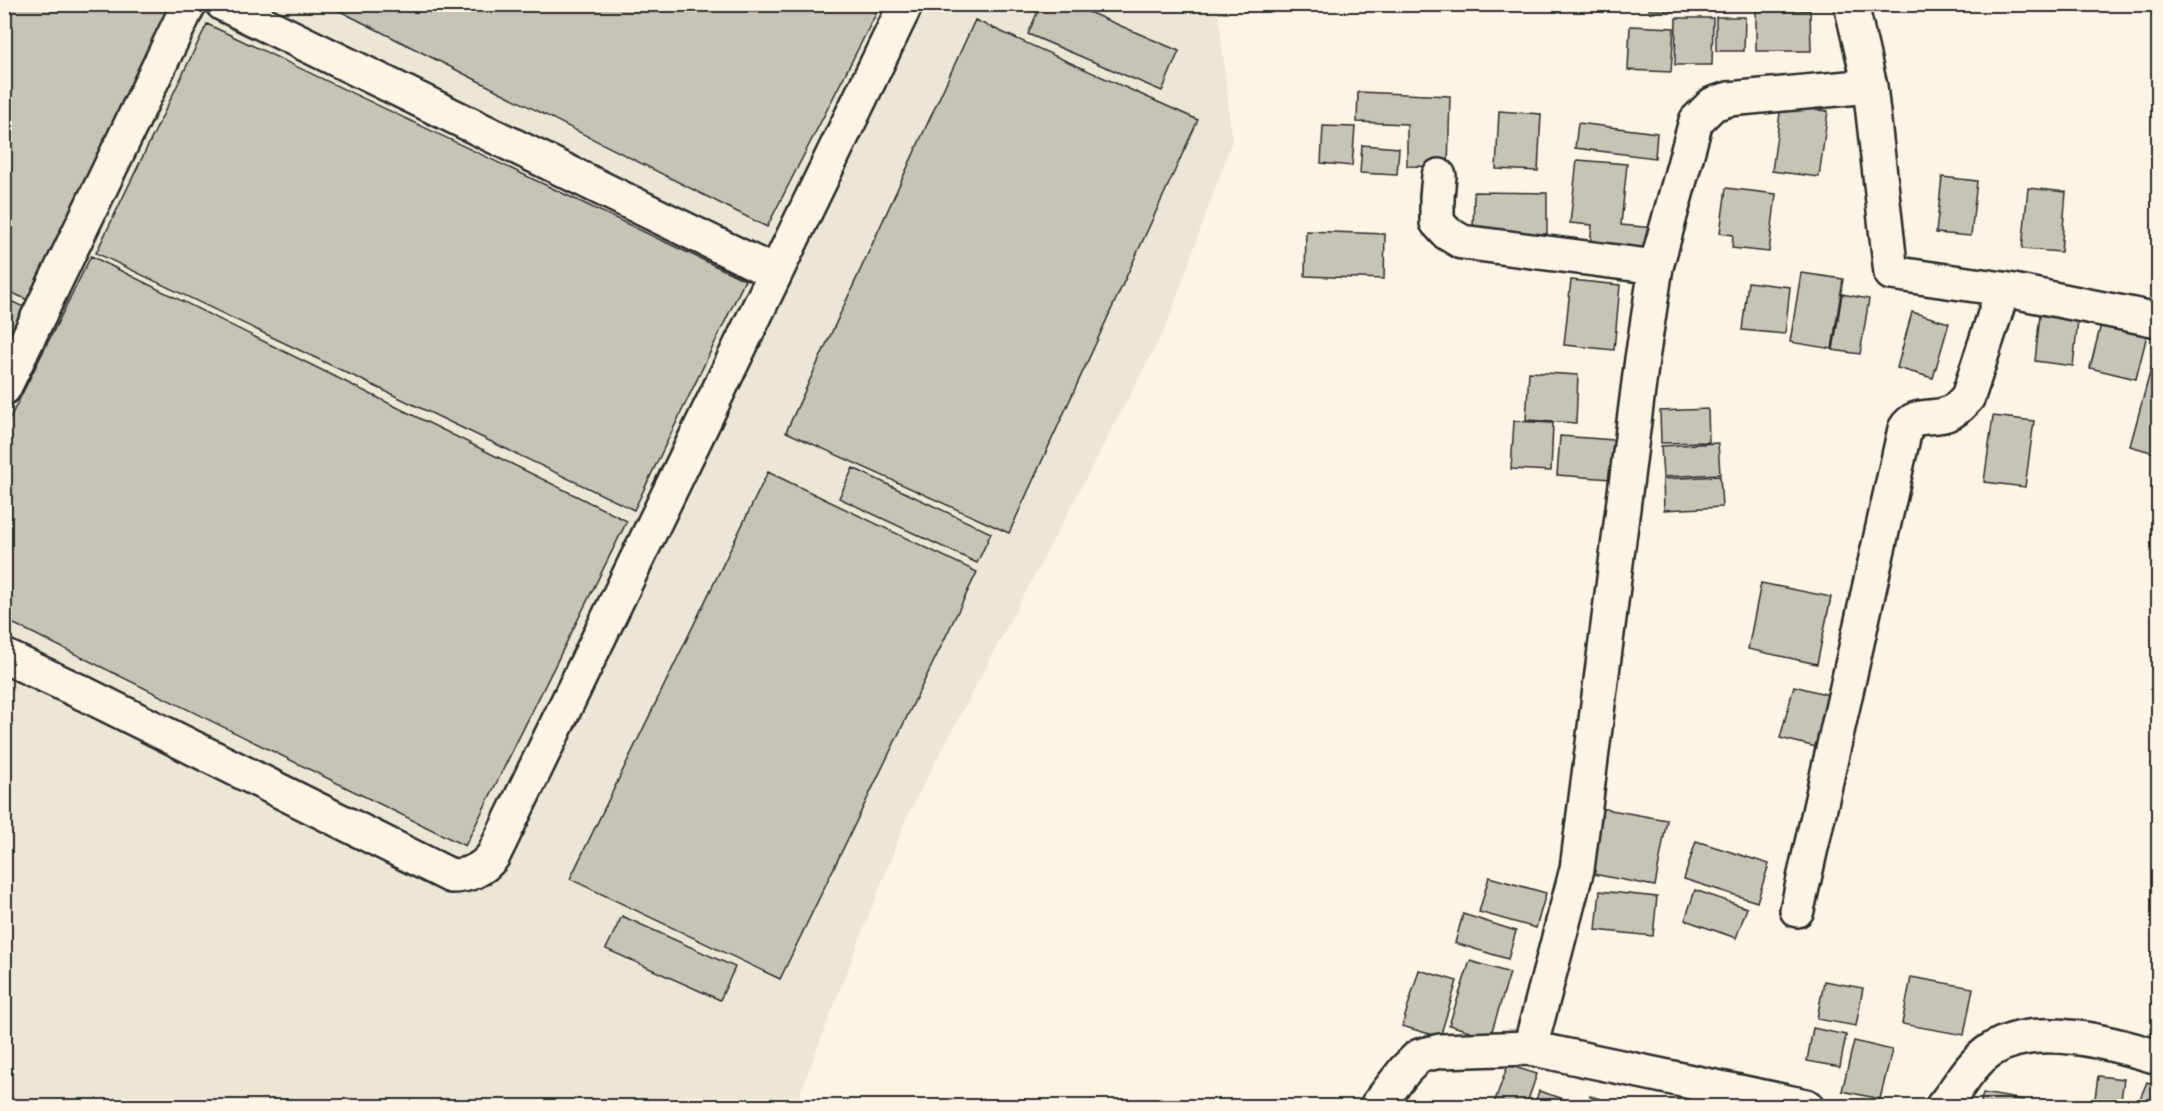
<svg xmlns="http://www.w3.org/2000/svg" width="2163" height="1111" viewBox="0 0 2163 1111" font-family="Caveat,sans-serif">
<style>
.built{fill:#ece6d7}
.building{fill:#c8c3b7;stroke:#2b2b2b;stroke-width:1.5}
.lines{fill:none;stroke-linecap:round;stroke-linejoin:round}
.minor-casing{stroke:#2b2b2b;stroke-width:38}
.minor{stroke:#fcf5e5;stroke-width:33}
</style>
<rect width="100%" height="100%" fill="#fcf5e5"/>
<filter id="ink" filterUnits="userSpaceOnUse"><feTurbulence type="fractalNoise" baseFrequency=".0167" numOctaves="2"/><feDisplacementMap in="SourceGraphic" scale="12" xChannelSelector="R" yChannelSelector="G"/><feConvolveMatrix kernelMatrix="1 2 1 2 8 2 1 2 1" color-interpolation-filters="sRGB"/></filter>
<g filter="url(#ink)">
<!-- built -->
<path class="built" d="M5 5H1218L1232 141 1166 327 909 812 795 1106H5Z"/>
<!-- building -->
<path class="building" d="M4 4H178L32 302 4 289Z
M326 4H881L767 227Z
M1041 4H1070L1179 51 1162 91 1028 34Z
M1650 4H1687V11L1649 10Z
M1725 4H1775V7L1725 6Z
M1810 10 1811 51H1756V11Z
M1716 17H1745L1744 51H1716Z
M1676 18H1713L1712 65H1675Z
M975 20 1198 120 1009 533 786 432Z
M207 24 745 280 634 510 96 253Z
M1630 26 1674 28 1671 72 1628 70Z
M1358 92 1450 96 1448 167 1407 166V124L1357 122Z
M1781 106 1828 111 1819 177 1772 171Z
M1499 111 1541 114 1538 171 1496 169Z
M1578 123 1657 133 1655 158 1575 148Z
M1323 126 1355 127 1352 166 1321 163Z
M1362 145 1399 148 1397 175 1360 173Z
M1577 160 1627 164 1621 225 1655 228 1653 250 1590 245 1592 225 1570 223Z
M1942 177 1977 181 1971 236 1936 233Z
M1726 188 1776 194 1769 252 1732 248 1733 235 1720 233Z
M2028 188 2066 192 2061 252 2022 249Z
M1474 192 1547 193V234L1473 232Z
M1306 231 1385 234 1384 279 1305 276Z
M91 256 627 521 465 846 4 619V430Z
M1801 273 1843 279 1832 349 1790 342Z
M1571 280 1620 285 1614 350 1564 345Z
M1748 282 1790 287 1785 334 1742 330Z
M1842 294 1869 299 1860 354 1833 350Z
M4 298 28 309 4 358Z
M1912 312 1949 323 1933 378 1897 368Z
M2040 315 2078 320 2073 366 2035 361Z
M2102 320 2148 331 2136 379 2090 368Z
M2157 347 2158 348V454L2130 446Z
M1529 372 1578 375 1576 423 1526 420Z
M1708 409 1709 442 1661 443 1660 411Z
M1993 416 2034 421 2025 487 1984 482Z
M1514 421 1553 423 1551 471 1511 469Z
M1560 436 1614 440 1611 479 1557 475Z
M1718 443 1720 474 1663 477 1661 446Z
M853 468 991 533 977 563 839 498Z
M768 472 977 572 780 979 570 879Z
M1720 476 1722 507 1664 510 1663 479Z
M1761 583 1831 597 1817 664 1748 649Z
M1794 686 1841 698 1828 750 1780 738Z
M1600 808 1667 820 1655 886 1588 873Z
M1696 841 1769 864 1757 902 1684 879Z
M1489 877 1546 893 1536 928 1479 912Z
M1695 890 1747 908 1736 938 1685 920Z
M1600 891 1657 897 1653 936 1596 930Z
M1463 914 1516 931 1508 959 1455 943Z
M622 916 735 967 720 1000 606 949Z
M1470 961 1510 973 1490 1037 1449 1025Z
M1419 970 1457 981 1440 1037 1402 1026Z
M1911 977 1973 988 1964 1035 1902 1024Z
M1824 981 1863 988 1856 1026 1817 1019Z
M1813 1028 1846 1035 1840 1067 1807 1061Z
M1854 1041 1892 1050 1880 1099 1842 1091Z
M1508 1065 1537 1074 1526 1106H1493Z
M2098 1076 2124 1079 2120 1106H2094Z
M2147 1082 2158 1086V1106H2137Z
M1539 1091 1570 1101 1568 1106H1534Z
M1983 1093 2024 1100 2023 1106H1980Z
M1590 1096 1625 1106H1587Z"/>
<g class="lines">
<!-- minor casing -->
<g class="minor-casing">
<path id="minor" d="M223 4 775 273
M1851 4 1870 86 1891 273 2003 289 2158 320
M1439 176 1437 197V222L1447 233 1462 242 1656 267
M4 388 189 4
M4 656 85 694 451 876C469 876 482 870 493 856L906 4
M1797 910 1905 429C1915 411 1933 421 1949 413 1957 410 1962 403 1968 397L2003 289
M1530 1048 1577 869 1642 359 1656 267 1696 121 1713 104 1729 99 1870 86
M1377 1106 1405 1070 1419 1056 1440 1051 1530 1048 1806 1106
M1943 1106C1958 1088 1971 1063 1991 1050 2035 1021 2112 1043 2158 1057"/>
</g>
<!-- minor -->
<use href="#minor" class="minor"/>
</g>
</g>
<!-- margin -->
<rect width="2163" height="1111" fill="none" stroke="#fcf5e5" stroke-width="24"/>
<rect x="12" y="12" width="2139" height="1087" fill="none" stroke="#2b2b2b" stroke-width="2" filter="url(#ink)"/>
</svg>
